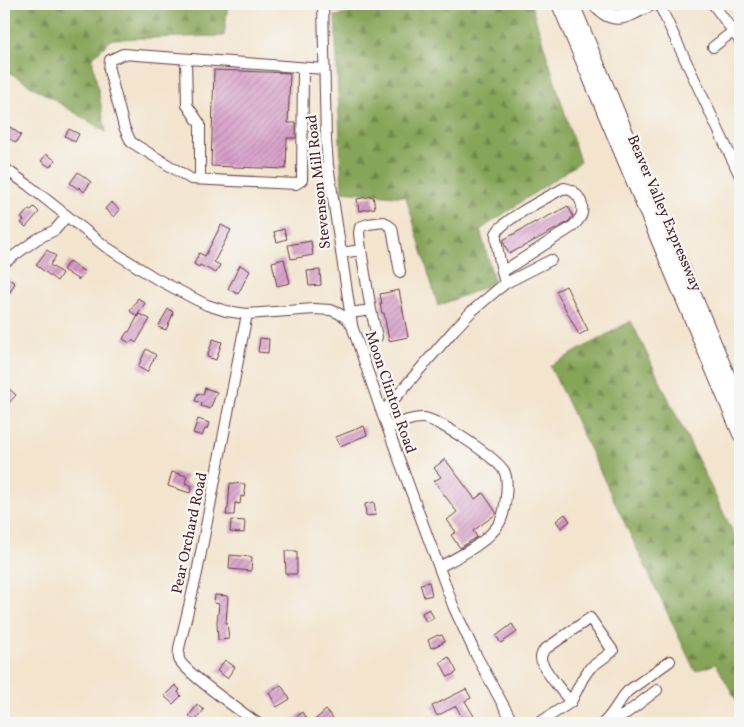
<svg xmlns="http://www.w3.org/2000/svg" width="744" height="727" viewBox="0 0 744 727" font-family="Vollkorn,serif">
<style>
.forest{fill:url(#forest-firs);stroke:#686242}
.building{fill:url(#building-hatch)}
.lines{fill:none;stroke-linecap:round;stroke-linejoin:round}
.minor-casing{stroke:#633d43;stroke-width:12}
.highway-casing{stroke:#633d43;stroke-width:16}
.minor{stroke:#fff;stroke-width:10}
.highway{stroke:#fff;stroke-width:14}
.labels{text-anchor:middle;stroke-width:5;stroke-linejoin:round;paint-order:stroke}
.street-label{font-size:15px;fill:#4a1f2b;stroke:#f6f6f2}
</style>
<defs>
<pattern id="forest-firs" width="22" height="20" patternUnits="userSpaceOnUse" patternTransform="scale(1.25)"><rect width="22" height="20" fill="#86a559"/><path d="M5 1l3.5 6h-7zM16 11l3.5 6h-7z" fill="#70864a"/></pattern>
<pattern id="building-hatch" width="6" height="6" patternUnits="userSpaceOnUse" patternTransform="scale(1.25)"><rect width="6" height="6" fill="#d59ac7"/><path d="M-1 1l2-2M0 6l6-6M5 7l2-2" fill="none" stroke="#af7da2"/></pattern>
</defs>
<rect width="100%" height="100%" fill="#f6f6f2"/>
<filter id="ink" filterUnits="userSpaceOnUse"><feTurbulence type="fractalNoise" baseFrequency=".02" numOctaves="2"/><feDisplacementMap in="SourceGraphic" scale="10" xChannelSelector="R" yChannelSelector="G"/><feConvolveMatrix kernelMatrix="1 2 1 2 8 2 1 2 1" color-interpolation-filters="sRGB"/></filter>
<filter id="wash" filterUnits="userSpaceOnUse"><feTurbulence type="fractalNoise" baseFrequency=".0096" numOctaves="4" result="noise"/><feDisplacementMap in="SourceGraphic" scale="20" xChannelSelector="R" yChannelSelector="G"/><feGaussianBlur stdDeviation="1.12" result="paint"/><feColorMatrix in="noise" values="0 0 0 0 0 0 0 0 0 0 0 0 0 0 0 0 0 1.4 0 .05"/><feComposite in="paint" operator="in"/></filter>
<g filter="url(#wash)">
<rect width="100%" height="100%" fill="#f3e4ce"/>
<!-- forest -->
<path class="forest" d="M4 4H228L224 36 112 39 92 58 106 132 4 69Z
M406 4H531L580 162 480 230 495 283 438 306 406 197 342 191 335 16Z
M631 321 740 547V707L716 664 695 671 550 366Z"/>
<g id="blocks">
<!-- building -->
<path class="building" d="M214 70 290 73 288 123H296V138H287L286 169 211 166Z
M10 127 21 135 16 143 4 135Z
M69 129 79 134 75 142 65 136Z
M46 154 55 160 50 167 41 161Z
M78 172 91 182 84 192 79 187 78 189 70 183Z
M373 196 375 208 359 211 357 199Z
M111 202 120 210 114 217 105 209Z
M568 206 573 216 568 222 554 230 509 254 504 244 503 240 535 222V223Z
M34 207 39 212 26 227 21 223 24 220 21 218 29 209 31 210Z
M221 225 231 230 214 262 220 265 216 273 200 265 199 267 194 264 199 253 205 256Z
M284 229 287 239 277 242 274 232Z
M311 241 313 255 291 259 288 245Z
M47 250 56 256 50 265 62 273 57 281 36 265Z
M284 259 290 283 277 286 272 262Z
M69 261 85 272 79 280 63 270Z
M240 265 250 271 238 294 228 289Z
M320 270 321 285 309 286 307 271Z
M4 276 15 283 10 292 4 289Z
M566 286 588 330 579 335 556 291Z
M399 290 408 337 389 341 384 313H382L380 304H382L380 294Z
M138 298 145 303 137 316 130 311Z
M168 309 173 312 172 314H173L166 330 158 327Z
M139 314 150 319 136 343 132 340 130 343 123 339 127 332H129Z
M260 338 269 339 268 353 258 352Z
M213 339 222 342 216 360 207 357Z
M146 349 156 355 147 372 138 367Z
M4 384 16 395 8 404 4 400Z
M205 388 217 392 210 409 201 406 202 403 195 401 198 393 203 395Z
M198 419 209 423 207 429H205L202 436 193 433Z
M364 426 367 435 340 446 336 437Z
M445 459 475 499 483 493 496 512V514L473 531 477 537 460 548 451 535 456 532 447 520 457 512 434 481 441 477 434 468Z
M172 472 187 476 185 483 192 486 190 493 168 486Z
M230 483 245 484 244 497 241 496 240 504 235 503 234 515H226L227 509H228Z
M374 502 376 515 366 516 365 504Z
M565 514 570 521 561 528 556 521Z
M231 520 245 521 244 533 230 532Z
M285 551H297V574H286Z
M230 555 252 557 251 571 229 569Z
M429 582 432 595 424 597 420 584Z
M215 595 228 596 226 623H227L229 639 218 640 217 622 219 604 214 603Z
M429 609 434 618 426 622 422 613Z
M512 624 517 632 501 643 496 636Z
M438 635 439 636 442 635 445 641 442 642 443 643 431 648 428 640Z
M449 657 457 672 448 677 440 662Z
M225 660 235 667 227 678 217 671Z
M175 685 180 690 178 692 181 696 173 704 164 696Z
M281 685 290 699 277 707 269 693Z
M466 689 471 698 465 701 478 723H465L456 706 437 716 432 706Z
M197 705 204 710 195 721 189 716Z
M326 710 334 719 329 723H290L302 712 311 723Z"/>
</g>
</g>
<g filter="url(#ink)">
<use href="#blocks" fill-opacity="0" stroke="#633d43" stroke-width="1"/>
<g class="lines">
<!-- minor casing -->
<g class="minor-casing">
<path id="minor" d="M323 4 326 140 328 165 352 325
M659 4 740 176
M713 4 740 41
M713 47 740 26
M186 59 187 105 200 124V179
M303 68 302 180 296 184 191 179 131 142 124 127 109 70 110 60 123 54 324 69
M4 168 28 185 106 247 155 278 195 299 207 305 226 311 247 314 314 309 331 310 338 313 345 317 349 321 352 326 382 413 454 608 476 655 513 723
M361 250 359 233 360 227 368 224 384 222 392 228 400 272
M341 253 361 250 371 310
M4 263 37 239 55 230 67 216
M502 272 572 227C576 223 581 219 582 213 584 201 576 190 564 188 550 196 501 220 496 234 495 240 503 276 505 284
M350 313 371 310 377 337
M247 314 197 573 179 648C179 651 178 656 179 659 184 672 243 713 257 723
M382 413 454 330 471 312 497 290 506 283 551 260
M388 429C399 424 411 417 424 418 439 420 501 460 505 473 509 483 505 513 500 522 489 542 458 557 439 567
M609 718 619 717 624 715 657 690
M539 723 571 702 583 678 590 668 613 651 590 618 544 650C543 652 541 655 541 658 541 667 564 694 571 702
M603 723C613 715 618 701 628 691L670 661"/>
</g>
<!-- highway casing -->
<g class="highway-casing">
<path id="highway" d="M559 4 740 434
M572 4 740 405
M595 4C614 26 628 15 650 4"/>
</g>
<!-- minor -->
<use href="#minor" class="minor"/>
<!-- highway -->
<use href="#highway" class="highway"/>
</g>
</g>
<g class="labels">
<!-- street labels -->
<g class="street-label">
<text transform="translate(318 182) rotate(-96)" y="5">Stevenson Mill Road</text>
<text transform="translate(665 213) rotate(67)" y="5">Beaver Valley Expressway</text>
<text transform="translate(391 392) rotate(71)" y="5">Moon Clinton Road</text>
<text transform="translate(189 533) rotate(-78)" y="5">Pear Orchard Road</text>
</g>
</g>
<!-- margin -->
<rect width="744" height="727" fill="none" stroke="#f6f6f2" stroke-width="20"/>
</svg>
